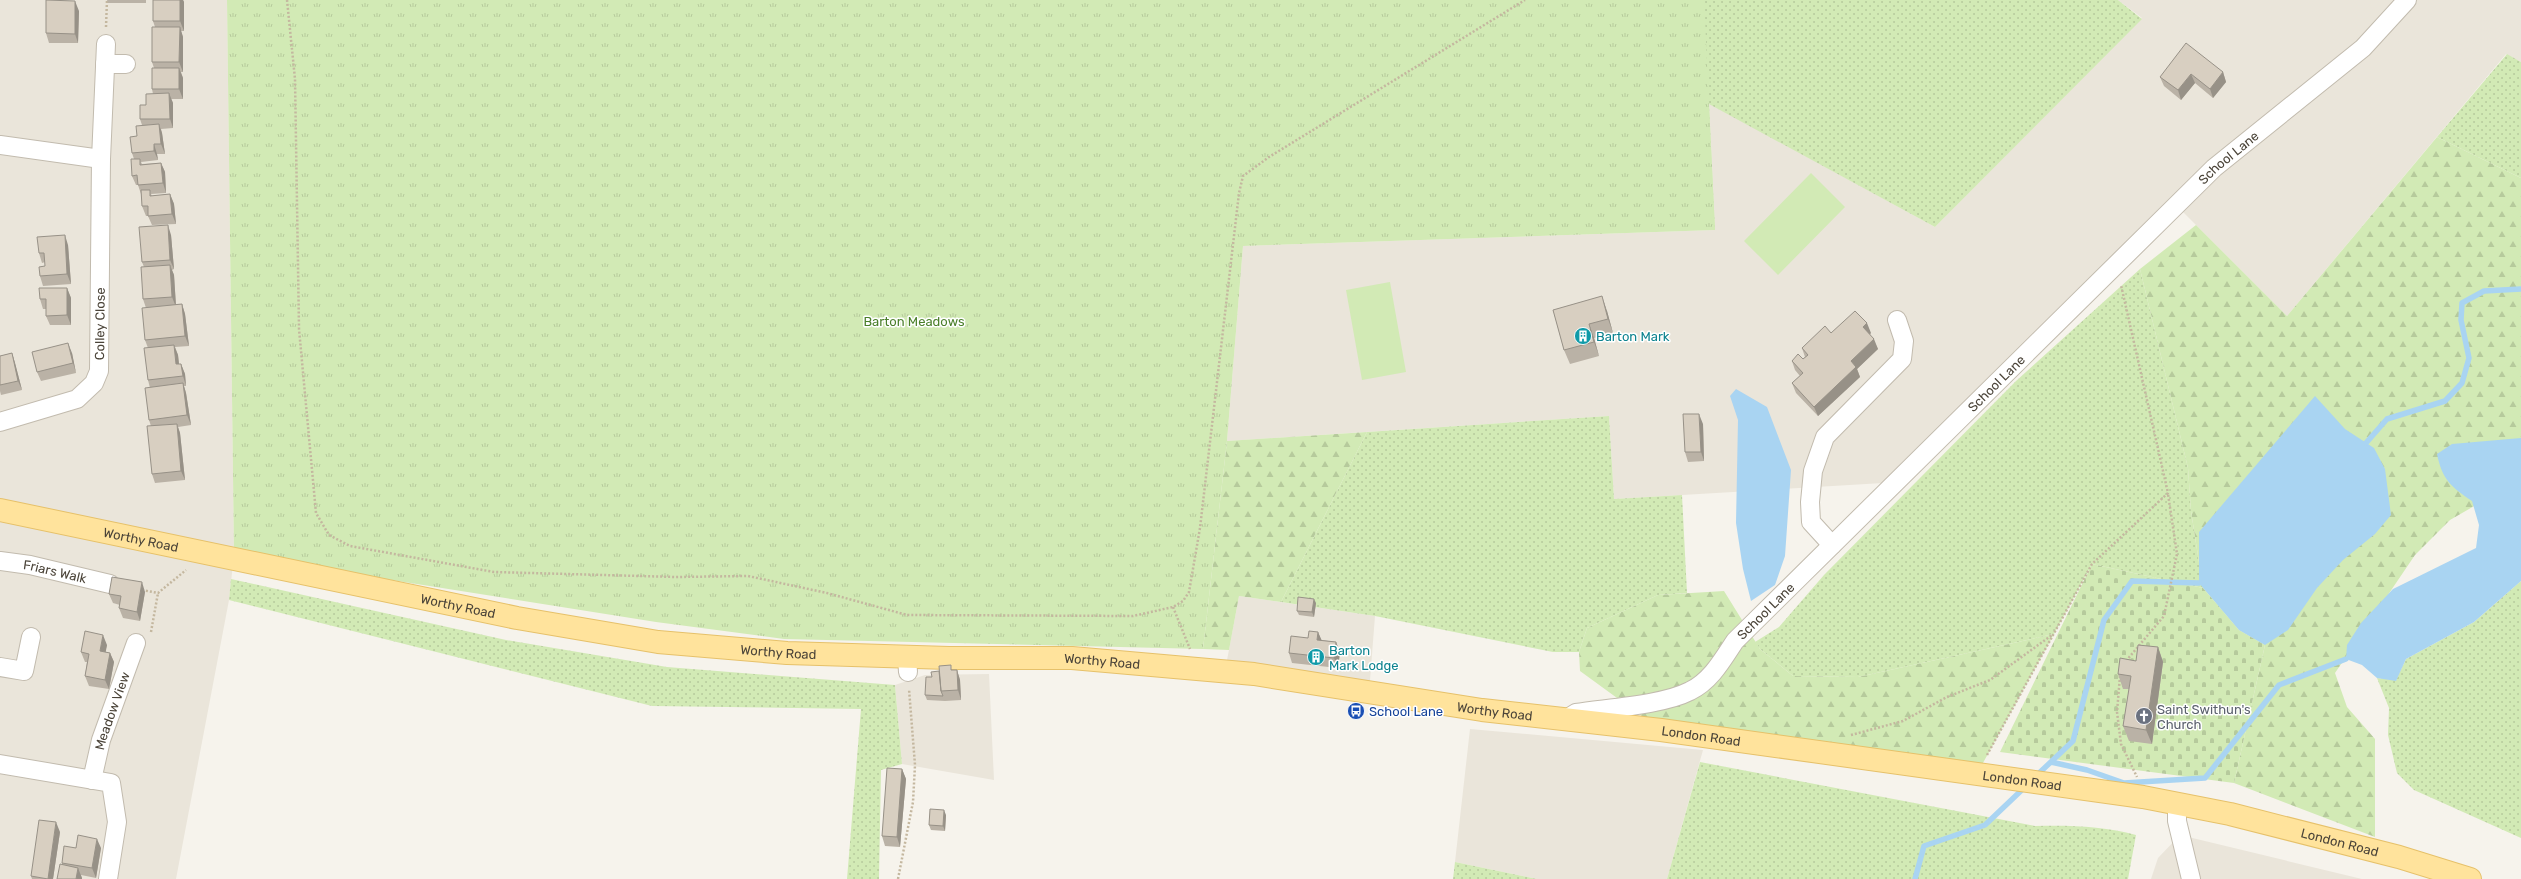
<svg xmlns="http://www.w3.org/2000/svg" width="2521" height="879" viewBox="0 0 2521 879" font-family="Rubik,sans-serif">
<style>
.residential{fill:#eae5da}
.grass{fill:url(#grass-dots)}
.forest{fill:url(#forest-firs)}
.cemetery{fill:url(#cemetery-stones)}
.park{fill:url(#park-tufts)}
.garden{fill:#d2eab5}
.water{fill:#a9d4f2}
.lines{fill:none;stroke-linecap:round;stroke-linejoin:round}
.stream{stroke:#a9d4f2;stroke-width:5.5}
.minor-casing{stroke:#c2bbae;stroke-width:20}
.major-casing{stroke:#e6c16a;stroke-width:24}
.path{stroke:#c4b79f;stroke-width:2.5;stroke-dasharray:2 2;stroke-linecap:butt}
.minor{stroke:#fff;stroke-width:18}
.major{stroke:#ffe39c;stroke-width:22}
.wall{fill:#bab2a6}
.shaded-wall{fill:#979187}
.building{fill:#d8cfc1;stroke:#979187}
.labels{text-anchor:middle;stroke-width:3;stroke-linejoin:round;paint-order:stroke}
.street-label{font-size:13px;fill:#4b4439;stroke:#fff}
.park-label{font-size:13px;fill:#4a7f2a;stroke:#fff}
.culture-label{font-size:13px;fill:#0d838f;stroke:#fff;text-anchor:start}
.worship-label{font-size:13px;fill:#5b616d;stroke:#fff;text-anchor:start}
.transit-label{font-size:13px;fill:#164399;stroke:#fff;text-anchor:start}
</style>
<defs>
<pattern id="grass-dots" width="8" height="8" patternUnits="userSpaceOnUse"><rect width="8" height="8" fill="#d2eab5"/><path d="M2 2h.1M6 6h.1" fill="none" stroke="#b6ca9c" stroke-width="1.8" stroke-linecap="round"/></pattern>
<pattern id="forest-firs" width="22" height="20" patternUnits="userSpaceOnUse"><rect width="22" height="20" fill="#d2eab5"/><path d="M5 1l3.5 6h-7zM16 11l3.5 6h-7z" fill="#b6ca9c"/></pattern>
<pattern id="cemetery-stones" width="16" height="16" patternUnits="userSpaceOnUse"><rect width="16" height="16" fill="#d2eab5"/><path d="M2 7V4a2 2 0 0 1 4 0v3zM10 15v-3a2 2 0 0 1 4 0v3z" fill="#b6ca9c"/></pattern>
<pattern id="park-tufts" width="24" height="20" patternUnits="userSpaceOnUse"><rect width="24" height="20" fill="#d2eab5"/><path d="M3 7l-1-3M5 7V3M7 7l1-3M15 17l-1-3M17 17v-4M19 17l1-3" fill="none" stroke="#b6ca9c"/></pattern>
</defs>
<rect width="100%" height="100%" fill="#f6f3ec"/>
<!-- residential -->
<path class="residential" d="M0 0H227L234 555 229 600 176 879H0Z
M2118 0H2521V62L2506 54 2287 316 2176 205 1883 483 1614 499 1609 416 1227 441 1243 246 1715 230 1709 103 1935 227 2142 18Z
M1239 596 1375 616 1369 693 1225 671Z
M989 674 994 780 902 764 895 685 925 675Z
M1470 729 1703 750 1667 879H1537L1455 862Z
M2180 835 2362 879H2151L2158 858Z"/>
<!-- grass -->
<path class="grass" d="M1554 0H2118L2142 19 1935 227 1709 104 1715 230Z
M2507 54 2521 62V178L2437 137Z
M2140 269 2188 468 2191 511 2203 588 2092 564 2054 634 1858 677 1793 676 1760 649 1755 642 1779 627 1824 575 2016 381Z
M1609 416 1614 499 1682 495 1687 593 1658 595 1587 628 1579 652H1553L1375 616 1281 602 1367 432Z
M231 579 506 640 667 667 895 685 902 764 881 770 879 879H847L861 709 652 706 229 600Z
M2521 581V838L2414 790 2397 773 2388 735 2389 708 2377 678 2396 680 2406 659 2474 622Z
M1700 762 2035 826C2069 825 2104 826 2136 835L2128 879H1667Z
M1455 862 1537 879H1453Z"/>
<!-- forest -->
<path class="forest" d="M2437 137 2521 178V479L2450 520 2415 555 2335 673 2347 707 2375 739V837L2234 783 2265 645 2239 630 2203 588 2191 511 2188 468 2140 269 2196 225 2287 316Z
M1367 432 1281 602 1239 596 1229 650 1203 649 1227 441Z
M1724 591 1760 649 1793 676 1858 677 2054 634 1978 772 1661 730 1580 671 1579 652 1587 628 1658 595Z"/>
<!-- cemetery -->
<path class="cemetery" d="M2092 564 2203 588 2239 630 2265 645 2234 783 2000 752Z"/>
<!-- park -->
<path class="park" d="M227 0H1704L1715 230 1243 246 1227 441 1203 649 784 639 656 622 234 555Z"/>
<!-- garden -->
<path class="garden" d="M1811 173 1845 207 1778 275 1744 241Z
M1390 282 1406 372 1362 380 1346 290Z"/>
<!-- water -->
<path class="water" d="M1736 389 1767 407 1791 470 1785 556 1775 585 1751 601 1743 569 1736 523 1738 420 1730 396Z
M2315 396 2345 429 2374 448 2385 469 2391 515 2375 534 2343 560 2317 588 2288 630 2265 645 2239 630 2199 583V532Z
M2521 438V581L2474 622 2406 659 2396 681 2377 678 2362 665 2346 659 2347 645 2361 623 2393 589 2476 548 2479 525 2472 501C2451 487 2442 479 2437 454L2452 444Z"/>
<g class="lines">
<!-- stream -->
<path class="stream" d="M2366 443 2387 419 2445 401 2462 383 2469 358 2461 320 2462 303 2484 291 2521 289
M2051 762 2087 770 2124 783 2205 778 2279 685 2346 659
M2036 776 2073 741 2104 620 2132 581 2199 583
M1915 879 1924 846 1985 825 2026 786"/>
<!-- minor casing -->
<g class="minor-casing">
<g id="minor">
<path d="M105 64H126"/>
<path d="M0 145 101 159"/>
<path id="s1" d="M0 422 77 399 94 383 99 371 101 159 106 44"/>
<path d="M1832 545 1811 522 1810 502 1813 471 1825 437 1902 359 1904 341 1897 320"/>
<path id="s2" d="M0 561 30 565 110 584"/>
<path d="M907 657 908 672"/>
<path d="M0 667 24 671 31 637"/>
<path id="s3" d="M1568 718 1576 713C1608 708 1663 705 1690 691 1711 681 1723 659 1735 641L2214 168 2363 48 2407 0"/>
<path d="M0 764 111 783 117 822 108 879"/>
<path id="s4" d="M92 780 101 740 136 643"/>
<path d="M2177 804V821L2191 879"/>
</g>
</g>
<!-- major casing -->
<g class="major-casing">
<g id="major">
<path id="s5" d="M0 510 517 618 658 642 787 653 949 658H1072L1254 674 1482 710 1661 730 2143 797 2230 814 2399 857 2470 879"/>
</g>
</g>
<!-- path -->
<path class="path" d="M287 0 295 79 299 329 316 513 329 535 350 546 494 572 676 577 748 576 827 593 907 615 1133 616 1173 607 1183 601 1189 592 1200 528 1239 193 1243 176 1269 157 1525 0
M106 27 107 0
M142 590 158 593 186 570
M1173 607 1190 649
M151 632 158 593
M2126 661 2164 616 2177 554 2168 494
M2120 676 2117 712 2121 744 2137 777
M1851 735 1903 721 1947 697 1990 680 2052 635
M1987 755 2092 564 2168 493 2121 285
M898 879 913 802 915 765 909 689"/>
<!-- minor -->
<use href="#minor" class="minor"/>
<!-- major -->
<use href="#major" class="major"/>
</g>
<!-- wall -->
<path class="wall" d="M107 0H146V3H108Z
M153 0H183L184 2V31H181L183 37V72H181L183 78V99H171L173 103V128L161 129 162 133 165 154H157L158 160 141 162 142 164 161 163 165 172 166 193 151 194 152 196 170 194 174 204 176 224 152 225 148 216H146L142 206 141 194 138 185H136L132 176 134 159 132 153 137 136 142 125 140 119 146 105 153 94 152 89 154 68 152 62 155 27 153 21Z
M79 11 78 43H49L46 33Z
M2223 72 2226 82 2213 98 2195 83 2181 100 2164 86 2160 77Z
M171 235 174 269 172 270 174 275 176 305 182 304 185 314 189 346 175 347 178 355 179 364H181L185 374 186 386H184L186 393 191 425 178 427 180 433 185 480 155 483 152 474 151 426 149 420 150 388 148 380V348L145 340 146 308 143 299 144 267 142 262Z
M68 245 71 284 43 286 40 276 45 266V262L42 263 39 253Z
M67 288 71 298V325H50L46 316V309H43L40 299Z
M1553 310 1607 311 1613 333 1594 338 1599 356 1570 364 1564 350Z
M1831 333H1871L1870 334 1878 349 1857 369 1860 377 1818 416 1796 393 1792 383 1800 376 1795 370 1792 361 1803 359 1805 357 1802 348Z
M12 353 15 363 22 390 1 395 0 391V356Z
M72 353 76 373 41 381 37 372Z
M1703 424 1704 461 1688 462 1685 452Z
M145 592 140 621 123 618 119 608 120 605 113 603 109 594Z
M1316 603 1314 617 1299 615 1297 611Z
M1318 632 1321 640 1336 642 1340 652 1338 668 1292 663 1289 653 1308 638Z
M107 645 105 652 110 653 114 662 109 689 89 686 85 676 87 662H85L81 652Z
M2158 647 2163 662 2152 744 2129 741 2123 726 2129 689H2123L2118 674 2136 661Z
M953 670H957L960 680 961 700 945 701 927 700 925 695 932 677Z
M902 769 906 779 900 847 885 846 882 836Z
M946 815 945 831 931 830 929 825Z
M60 832 53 879H32L31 876Z
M76 848H101L96 878 81 875 82 879H57L62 865V863Z"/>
<!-- shaded-wall -->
<path class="shaded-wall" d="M180 0H183L184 2V31L180 21Z
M75 1 79 11 78 43 75 34Z
M180 27 183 37V72L179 62Z
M179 68 183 78V99L179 89Z
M2223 72 2226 82 2213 98 2210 89Z
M2191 74 2195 83 2181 100 2178 90Z
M169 93 173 103V128L170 119Z
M159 124 162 133 165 154 161 144Z
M154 144 157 154 158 160 154 151Z
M161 163 165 172 166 193 163 183Z
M170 194 174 204 176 224 172 214Z
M168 225 171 235 174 269 170 260Z
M65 235 68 245 71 284 67 274Z
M170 265 174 275 176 307 172 297Z
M67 288 71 298V325L67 315Z
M1602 296 1607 311 1613 333 1608 319Z
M182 304 185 314 189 346 185 336Z
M1867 323 1871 333 1867 337 1863 327Z
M1589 324 1594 338 1599 356 1594 342Z
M1874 339 1878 349 1857 369 1860 377 1818 416 1814 407 1851 361Z
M68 343 72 353 76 373 73 363Z
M174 345 178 355 180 374 176 364Z
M12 353 15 363 22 390 18 381Z
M181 364 185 374 186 386 183 376Z
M183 383 186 393 191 425 187 415Z
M1699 414 1703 424 1704 461 1701 452Z
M177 424 180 433 185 480 181 471Z
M142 582 145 592 140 621 137 612Z
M1314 599 1316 603 1314 617 1312 612Z
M1318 632 1322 641 1317 640Z
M103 635 107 645 104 661 100 651Z
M1336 642 1340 652 1338 668 1334 658Z
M2158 647 2163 662 2152 744 2146 730Z
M110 653 114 662 109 689 105 680Z
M957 670 960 680 961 700 958 690Z
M902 769 906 779 900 847 897 837Z
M944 810 946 815 945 831 943 826Z
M56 822 60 832 53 879H48Z
M97 839 101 848 96 878 92 868Z
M78 868 82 878V879H76Z"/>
<!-- building -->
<path class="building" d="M46 0 75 1V34L46 33Z
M153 0H180V21H153Z
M152 27H180L179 62H152Z
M2186 43 2223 72 2210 89 2191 74 2178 90 2160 77Z
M152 68H179V89H152Z
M169 93 170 119H140V105H146V94Z
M159 124 161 144H154V151L132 153 130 137 137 136 136 126Z
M131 159H140V165L161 163 163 183 138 185 137 175 132 176Z
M141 190H150V196L170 194 172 214 148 216V206H142Z
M168 225 170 260 142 262 139 227Z
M65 235 67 274 40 276 39 267 45 266 44 253H39L37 237Z
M170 265 172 297 143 299 141 267Z
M39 288H67V315L46 316V299H40Z
M1602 296 1608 319 1589 324 1594 342 1564 350 1553 310Z
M182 304 185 336 145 340 142 308Z
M1855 311 1867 323 1863 327 1874 339 1851 361 1856 367 1814 407 1792 383 1803 373 1792 361 1798 354 1803 359 1808 355 1802 348 1825 326 1831 333Z
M68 343 73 363 37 372 32 352Z
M174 345 176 364H181L183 376 148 380 144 348Z
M12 353 18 381 0 385V356Z
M183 383 187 415 149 420 145 388Z
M1683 414H1699L1701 452H1685Z
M177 424 181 471 152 474 147 426Z
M112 577 142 582 137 612 119 608 121 596 109 594Z
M1298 597 1314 599 1312 612 1297 611Z
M85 631 103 635 100 651 110 653 105 680 85 676 89 654 81 652Z
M1309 631 1318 632 1317 640 1336 642 1334 658 1289 653 1291 636 1308 638Z
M2138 645 2158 647 2146 730 2123 726 2131 676 2118 674 2120 658 2136 661Z
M951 665V670H957L958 690 941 691 939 666Z
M939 671 941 691 943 696 925 695 926 677H932L931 672Z
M887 768 902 769 897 837 882 836Z
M930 809 944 810 943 826 929 825Z
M39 820 56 822 48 879 31 876Z
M78 835 97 839 92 868 62 863 64 846 76 848Z
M60 864 78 868 76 879H57Z"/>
<!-- icons -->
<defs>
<g id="building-disc" transform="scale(0.9)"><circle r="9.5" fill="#0f9aa8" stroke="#fff"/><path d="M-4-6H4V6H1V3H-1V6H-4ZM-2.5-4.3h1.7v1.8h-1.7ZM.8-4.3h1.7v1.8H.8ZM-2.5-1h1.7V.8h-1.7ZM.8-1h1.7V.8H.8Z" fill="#fff"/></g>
<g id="bus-disc" transform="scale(0.9)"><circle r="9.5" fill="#1a4fb4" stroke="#fff"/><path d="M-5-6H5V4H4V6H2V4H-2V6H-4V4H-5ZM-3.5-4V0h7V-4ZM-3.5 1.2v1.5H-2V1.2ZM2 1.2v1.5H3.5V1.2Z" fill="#fff"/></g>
<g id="church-disc" transform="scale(0.9)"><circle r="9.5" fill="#6b7280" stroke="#fff"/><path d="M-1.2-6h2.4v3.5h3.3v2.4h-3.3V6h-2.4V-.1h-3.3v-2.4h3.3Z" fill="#fff"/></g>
</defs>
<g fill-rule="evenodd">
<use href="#building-disc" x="1583" y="336"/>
<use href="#building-disc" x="1316" y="657"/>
<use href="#bus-disc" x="1356" y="711"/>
<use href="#church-disc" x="2144" y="716"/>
</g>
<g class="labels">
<!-- street labels -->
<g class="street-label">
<text dy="5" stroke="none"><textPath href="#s3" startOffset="885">School Lane</textPath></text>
<text dy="5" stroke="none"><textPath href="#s1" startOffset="164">Colley Close</textPath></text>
<text dy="5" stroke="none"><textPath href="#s3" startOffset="561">School Lane</textPath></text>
<text dy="5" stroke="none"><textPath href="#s5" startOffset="144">Worthy Road</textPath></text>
<text dy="5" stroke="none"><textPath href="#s2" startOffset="56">Friars Walk</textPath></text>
<text dy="5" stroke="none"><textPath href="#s5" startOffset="468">Worthy Road</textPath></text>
<text dy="5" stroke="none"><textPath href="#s3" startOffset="237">School Lane</textPath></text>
<text dy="5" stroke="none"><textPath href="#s5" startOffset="792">Worthy Road</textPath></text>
<text dy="5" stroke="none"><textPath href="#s5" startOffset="1116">Worthy Road</textPath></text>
<text dy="5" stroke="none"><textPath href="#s4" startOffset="72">Meadow View</textPath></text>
<text dy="5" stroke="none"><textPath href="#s5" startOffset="1512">Worthy Road</textPath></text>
<text dy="5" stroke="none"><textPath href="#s5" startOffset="1720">London Road</textPath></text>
<text dy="5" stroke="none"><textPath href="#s5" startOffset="2044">London Road</textPath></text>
<text dy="5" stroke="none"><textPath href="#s5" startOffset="2368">London Road</textPath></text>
</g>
<!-- park labels -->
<g class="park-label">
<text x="914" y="326">Barton Meadows</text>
</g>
<!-- culture labels -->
<g class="culture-label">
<text x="1596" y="341">Barton Mark</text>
<text x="1329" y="655">Barton<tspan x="1329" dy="15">Mark Lodge</tspan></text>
</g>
<!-- worship labels -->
<g class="worship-label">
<text x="2157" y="714">Saint Swithun's<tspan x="2157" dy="15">Church</tspan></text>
</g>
<!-- transit labels -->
<g class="transit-label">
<text x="1369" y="716">School Lane</text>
</g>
</g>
</svg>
